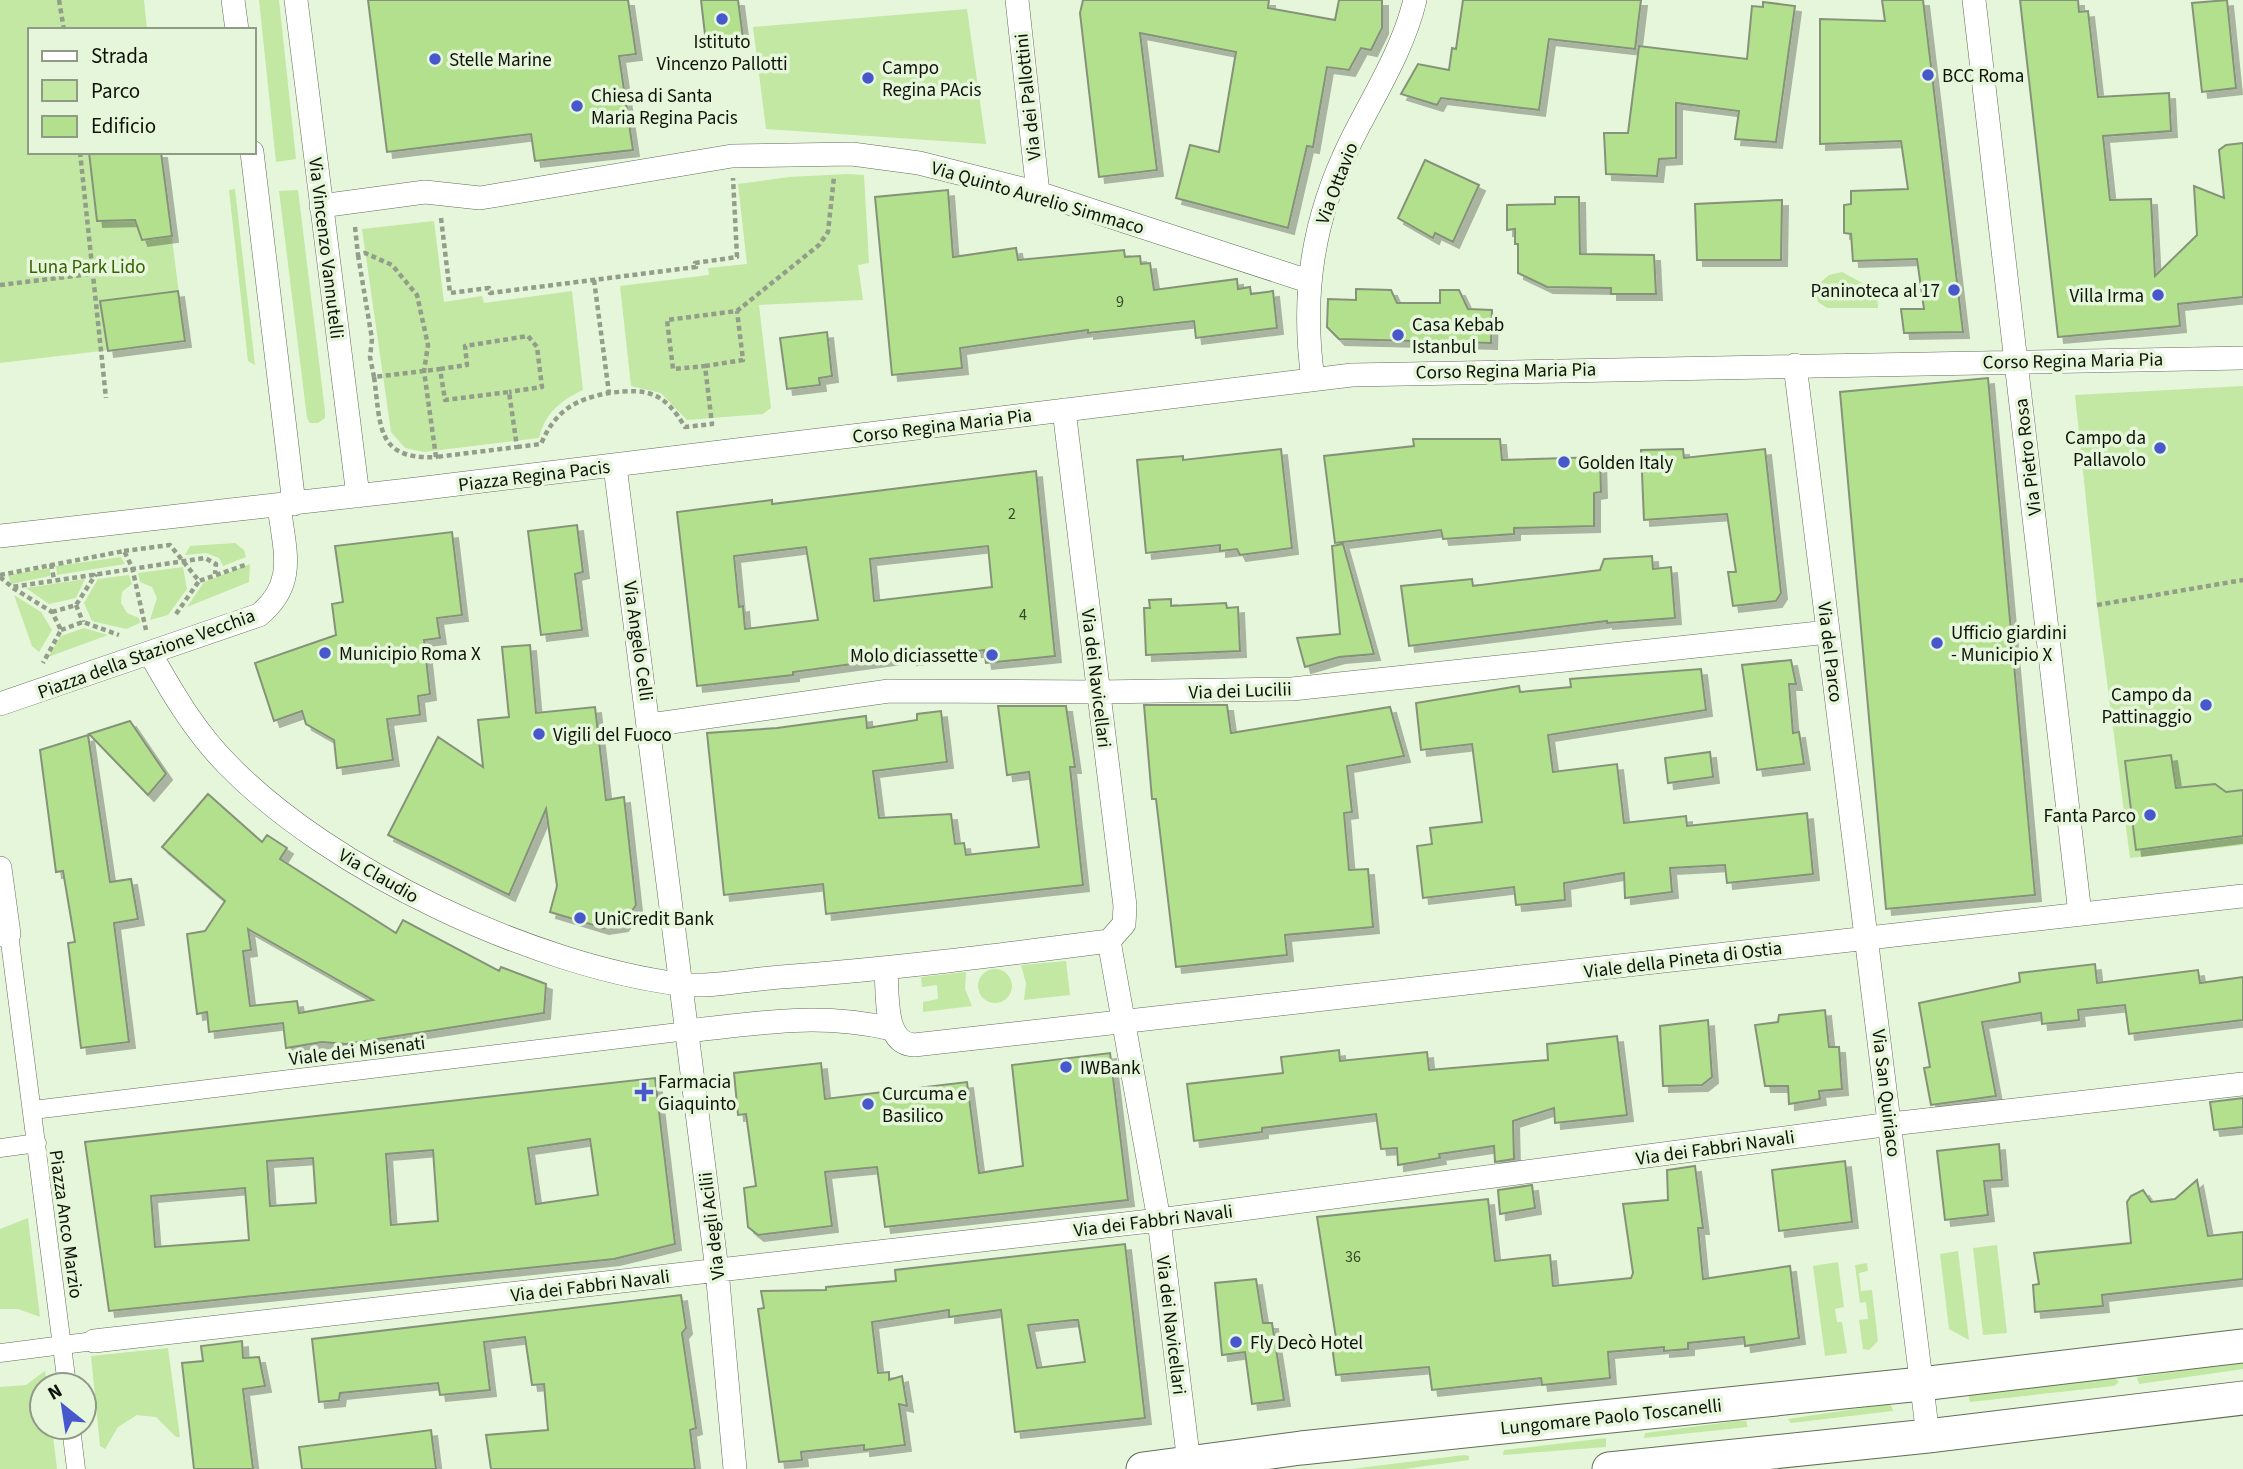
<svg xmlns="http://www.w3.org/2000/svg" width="2243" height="1469" viewBox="0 0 2243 1469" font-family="'Source Sans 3',sans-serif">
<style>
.green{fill:#c2e8a3}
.building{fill:#b2e08c;stroke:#85937a;stroke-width:2;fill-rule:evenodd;filter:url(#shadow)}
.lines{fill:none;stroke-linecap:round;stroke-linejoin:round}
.pedestrian-casing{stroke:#606e56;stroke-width:19}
.minor-casing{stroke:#606e56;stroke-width:24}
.secondary-casing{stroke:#606e56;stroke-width:35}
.path{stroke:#929e89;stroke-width:4.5;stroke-dasharray:5 3.5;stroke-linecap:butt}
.pedestrian{stroke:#fff;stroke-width:18}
.minor{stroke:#fff;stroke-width:23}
.secondary{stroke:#fff;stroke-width:33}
.poi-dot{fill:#4758cd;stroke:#e6f6db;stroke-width:2.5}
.labels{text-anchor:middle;stroke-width:7;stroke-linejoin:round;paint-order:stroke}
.number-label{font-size:16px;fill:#37462a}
.poi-label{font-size:19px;fill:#0e1309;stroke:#e6f6db;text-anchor:start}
.street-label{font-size:19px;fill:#0e1309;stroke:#e6f6db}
.park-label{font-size:19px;fill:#396003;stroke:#e6f6db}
</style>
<defs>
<filter id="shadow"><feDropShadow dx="6" dy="6" stdDeviation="0" flood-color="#0004"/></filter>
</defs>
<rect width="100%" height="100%" fill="#e6f6db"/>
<!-- green -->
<path class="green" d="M0 0H144L147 30H30V152H161L185 341 0 363Z
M259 0H279L296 159 276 162Z
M967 9 986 144 766 129 753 27Z
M847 174 864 175 869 263 858 265 863 300 759 305 771 408 763 414 687 420 661 393 631 386 620 286 709 275 708 268 747 264 738 184 789 177Z
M235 189 255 365 248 361 229 190Z
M298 190 325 411V418L318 423H310L307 418 279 191Z
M434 221 444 302 482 296 484 303 572 291 583 390C560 401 546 412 539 438L424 452 405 448 391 432 362 229Z
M1842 272 1877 291 1878 308H1827L1818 302 1815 287 1829 275Z
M2243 386V845L2130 858 2097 605 2075 395Z
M235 543 244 550 246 557 223 566 219 558 206 553 185 555 190 546Z
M121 557 125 564 57 575 56 566Z
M250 564 249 582 187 607 204 582Z
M183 567 187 589 168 615 150 620 157 598 152 587 140 582 138 573Z
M50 568V576L11 584 8 575Z
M129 575 132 584 122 592 121 603 127 613 139 618 140 623 126 629 92 621 84 603 98 579Z
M85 579 76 598 49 604 26 588Z
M14 595 41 612 52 630 39 652 32 646Z
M84 628 108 635 48 657 61 636Z
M1066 961 1070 995 1024 1000 1026 983 1021 965Z
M978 986a17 17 0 1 1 34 0a17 17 0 1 1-34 0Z
M966 972 965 989 972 1006 923 1012V1002L938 999 937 985 922 987 921 977Z
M28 1218 40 1317 18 1309H0V1229Z
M1997 1245 2007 1333 1983 1335 1973 1248Z
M1958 1251 1969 1340 1949 1329 1940 1254Z
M1838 1262 1844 1307 1835 1309 1837 1322H1842L1847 1353 1825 1356 1813 1266Z
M1867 1263 1868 1271 1859 1273 1861 1291 1872 1290 1878 1341 1869 1350 1863 1349 1859 1320 1868 1319 1866 1302 1860 1303 1855 1265Z
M168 1348 180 1437H176L156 1417 137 1415 118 1427 105 1449 100 1446 91 1356Z
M2243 1362V1369L2139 1384 2137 1377Z
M45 1371 47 1385H42V1427H52L57 1469H0V1387L26 1385Z
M2114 1377 2119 1382 2114 1386 1970 1402 1968 1394Z
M1882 1405H1891L1893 1411 1791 1423 1788 1419Z
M1737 1421H1746L1748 1427 1644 1438 1645 1433Z
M1606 1438V1447L1503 1455 1504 1450Z
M1464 1455 1469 1456V1460L1404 1469H1351Z"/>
<!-- building -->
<path class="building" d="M368 0H628L636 54 619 56 633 150 535 161 531 134 387 152Z
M701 0H738L743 38 706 43Z
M1083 0H1269L1268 8 1335 20 1339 0H1382V28L1371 50 1361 48 1349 70 1327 67 1313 147 1307 146 1288 228 1176 198 1190 145 1219 152 1236 52 1140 33 1157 170 1099 177 1080 13Z
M1463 0H1641L1635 49 1549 39 1539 110 1441 98 1437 105 1401 94 1418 64 1449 70 1452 48 1456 49Z
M1882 0H1923L1963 332 1904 333 1901 309H1924L1917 259 1853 261 1851 234 1844 233V205L1851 204V191L1908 189 1901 141 1820 144V19L1885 21Z
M2020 0H2078L2079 12 2088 11 2098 97 2169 93 2171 131 2103 136 2110 200 2151 199 2155 276 2197 235 2194 186 2224 198 2219 150 2226 145 2243 143V297L2178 304 2180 326 2058 337Z
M2227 0 2236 88 2202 92 2192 3Z
M1763 2 1795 6 1776 142 1735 139 1739 111 1676 103V158L1659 159 1657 176 1606 174 1604 133H1628L1639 46 1747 59 1752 6 1763 7Z
M89 152H161L172 236 142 240 135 220 97 221Z
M1425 160 1479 185 1453 242 1435 233 1433 238 1398 218Z
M948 190 953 257 1016 248 1018 260 1124 250 1125 257 1140 256 1141 264 1150 263 1154 290 1237 279 1238 289 1250 287 1251 294 1273 291 1277 328 1196 338 1194 321 1088 333V330L960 348 962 368 892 375 875 197Z
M1555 197H1579L1580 254 1654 255 1656 294H1611V288L1547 287 1518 273V244H1515V229L1507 230V205L1555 204Z
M1782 200 1781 260H1697L1695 204Z
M1356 289 1391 290 1397 303H1440V290H1459L1468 309 1492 310 1491 343 1339 339 1327 327 1328 299 1356 300Z
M178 291 185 341 108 351 100 301Z
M827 332 832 376 819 378 820 385 787 389 780 338Z
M1988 378 2035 895 1886 909 1840 392Z
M1413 439H1500L1502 460 1600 457 1601 492 1594 493V526L1514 528V534L1443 539 1441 530 1335 543 1324 456 1414 446Z
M1281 449 1292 548 1240 555 1237 549 1220 551V545L1146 553 1137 460 1183 456V460Z
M1683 449 1684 458 1765 449 1781 593 1776 601 1733 606 1728 572H1736L1727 514 1644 520 1641 450Z
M1036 471 1055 656 986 663 984 650 911 659V656L793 672V675L697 686 677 512 772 500V504ZM988 546 992 587 874 601 870 559ZM806 547 818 620 745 629 743 606 739 607 734 556Z
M577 525 583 572 575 574 582 630 541 635 528 531Z
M452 532 462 615 437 618 440 638 424 640 430 694 418 696 420 715 387 719 393 760 337 768 334 740 306 724 302 711 274 721 255 663 336 635 332 604 343 602 335 546Z
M1343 544 1374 654 1339 657 1305 667 1297 638 1340 634 1332 546Z
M1652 556 1653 569 1671 567 1675 618 1607 623V621L1409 646 1401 586 1472 579 1473 586 1600 570 1604 559Z
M1171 599V606L1226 603 1227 608 1238 607 1240 651 1146 655 1144 608H1150L1149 600Z
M530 645 536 713 595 707 606 800 624 797 636 905 622 925 603 928 550 912 557 886 546 809 509 895 388 835 438 737 483 767 478 720 509 717 502 647Z
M1791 660 1796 684H1789L1793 733 1799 732 1804 764 1757 770 1742 665Z
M1701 669 1706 710 1548 735 1553 772 1617 764 1624 823 1686 816 1687 826 1807 813 1813 874 1727 883 1725 865 1670 868 1672 892 1625 898 1624 873 1564 883 1565 900 1516 905 1514 887 1423 898 1417 846 1432 844 1430 828 1482 822 1472 744 1421 750 1416 703 1519 686 1520 692 1571 687 1570 679Z
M1144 705H1227L1231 733 1390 707 1404 756 1347 766 1352 812 1344 813 1349 870 1368 869 1373 927 1285 935 1287 955 1176 967 1156 799H1152Z
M998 706H1066L1075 767H1070L1083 885 826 914 823 884 724 895 707 733 777 728 866 716 867 728 917 720V714L941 711 947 762 873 771 879 818 951 814 955 844 964 843 966 855 1039 847 1029 772 1007 775Z
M130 721 166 774 148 795 89 734Z
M88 735 110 882 131 879 138 919 114 923 129 1042 81 1048 68 943 75 942 63 871 56 872 40 750Z
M1710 752 1713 777 1668 783 1665 758Z
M2171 755 2176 788 2215 784 2226 792 2243 790V836L2136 850 2125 761Z
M208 794 262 842 267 835 287 848 280 859 396 933 403 920 499 971 501 967 546 984 544 1013 346 1044 322 1042 286 1048 283 1023 209 1032 207 1012 197 1014 187 934 205 931 225 901 162 847ZM248 929 373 1000 299 1013 297 1001 250 1006 243 951 251 950Z
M2095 964 2097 983 2198 970 2200 983 2243 977V1020L2129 1034 2125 1005 2078 1010 2079 1020 2042 1024 2041 1013 1982 1022 1996 1096 1931 1105 1924 1068 1930 1067 1919 1003 2020 982 2019 973Z
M1825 1010 1829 1047H1839L1842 1089 1819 1091 1820 1099 1789 1104 1788 1086H1765L1755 1025 1778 1022 1779 1015Z
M1708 1020 1712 1077 1702 1085 1663 1086 1660 1026Z
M1617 1036 1627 1115 1555 1123 1554 1108 1513 1121 1514 1159 1495 1162 1494 1146 1439 1154 1440 1158 1398 1165 1397 1148 1381 1149 1376 1114 1262 1128V1132L1194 1141 1187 1084 1283 1073 1281 1057 1339 1050 1340 1061 1427 1052 1429 1070 1548 1060 1547 1044Z
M1110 1053 1128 1200 885 1227 877 1167 825 1172 832 1226 758 1235 748 1227 744 1188 756 1186 746 1114 738 1115 734 1073 821 1063 825 1099 967 1082 979 1173 1023 1166 1012 1065Z
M655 1078 675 1244 614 1259 109 1311 85 1142ZM590 1139 598 1195 536 1204 528 1148ZM433 1150 438 1221 391 1225 386 1154ZM313 1158 316 1203 270 1206 267 1161ZM245 1188 249 1240 155 1247 151 1196Z
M2243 1098V1127L2214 1130 2210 1102Z
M1999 1144 2002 1180 1984 1181 1988 1215 1945 1220 1937 1151Z
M1845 1161 1852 1222 1779 1231 1772 1170Z
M1695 1166 1703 1228H1698L1703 1279 1790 1266 1799 1338 1745 1346 1744 1337 1688 1343V1349L1664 1351V1347L1608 1352 1610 1378 1542 1385 1541 1378 1432 1390 1429 1367 1336 1375 1331 1339 1336 1338 1317 1217 1488 1199 1495 1261 1550 1255 1553 1286 1631 1278 1633 1273 1623 1204 1668 1200 1667 1170Z
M2197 1180 2208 1236 2243 1232V1279L2102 1295 2103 1306 2035 1312 2033 1285 2039 1284 2034 1253 2131 1243 2127 1202 2131 1196 2143 1190 2151 1202 2175 1199Z
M1532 1185 1535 1208 1500 1214 1498 1190Z
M1125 1244 1145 1418 1015 1432 1001 1310 949 1317V1310L872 1322 878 1373 889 1372V1380L902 1376 907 1406 899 1404 905 1445 864 1450V1445L801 1452 802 1460 779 1462 758 1309 764 1308 761 1291 826 1290V1287L896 1281 895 1270ZM1074 1320H1078L1085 1362 1037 1368 1028 1325Z
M1256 1279 1263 1323H1272L1284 1400 1252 1404 1245 1352 1222 1355 1215 1283Z
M681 1295 686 1328 682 1333 696 1428 690 1430 695 1469H491L486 1435 548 1430 544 1384 532 1385 525 1337 484 1342 490 1390 440 1395 438 1383 340 1393 339 1400 319 1402 312 1339Z
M242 1341 243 1358 259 1357 265 1386 243 1389 253 1469H194L182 1363 203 1361 201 1346Z
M431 1430 436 1469H302L299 1447Z"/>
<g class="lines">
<!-- pedestrian casing -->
<g class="pedestrian-casing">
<path id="pedestrian" d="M9 934 67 1385
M33 1110 687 1031
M0 1148 37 1143
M0 1353 94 1341
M71 1427 76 1469"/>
</g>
<!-- minor casing -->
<g class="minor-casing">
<path id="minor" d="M233 0 237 30
M296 0 358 496
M1017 0 1038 193
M1974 0 2080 914
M252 152 294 504
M321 206 425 192 480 198 732 156 852 154 919 163 1038 193 1308 281
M1795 365 1928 1436
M1313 379C1301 294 1313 218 1351 141 1374 95 1403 50 1415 0
M1064 410 1125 906 1124 924 1109 941
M615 466 717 1270 735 1469
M0 536 417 489 1352 375 2243 358
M151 655C173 694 196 733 228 765 331 871 533 965 679 984 711 988 749 979 781 977 891 969 1000 955 1109 941L1159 1220 1189 1463
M0 704 259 615C298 583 284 550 279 505
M650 725 889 691 1099 692 1292 689 1828 632
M0 868 9 934 0 935
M886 970C888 993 883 1044 914 1045L2243 896
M687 1031C761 1023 818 1012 892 1029
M94 1341 1159 1220 1891 1124 2243 1084"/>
</g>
<!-- secondary casing -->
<g class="secondary-casing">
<path id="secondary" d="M1143 1469 1301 1448 1921 1384 2243 1346
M1609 1469 1928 1436 2243 1398"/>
</g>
<!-- path -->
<path class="path" d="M59 0 64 30
M80 152 106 398
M441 218 450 293 489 288 490 293 696 267 695 263 737 257 733 178
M355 227 358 255 365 253 392 265 417 295 428 345 424 371 436 457C375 460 381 425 374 377L440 369 445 400 509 392 517 447 436 457
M358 255 372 339 370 357 374 377
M594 280 609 393C648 388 664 392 685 427L712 424 705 366 673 369 667 320 737 311 819 245 828 232 834 177
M0 285 91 274
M705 366 743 360 737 311
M440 369 467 365 465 346 528 336 537 347 542 387 509 392
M517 447 541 444C555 411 575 399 609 393
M124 551 170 545 199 581 245 565
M51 564 54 579
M0 575 124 551 132 567 146 630
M0 577 12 587 205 558 216 564 215 574
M13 588 52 612 61 630 43 663
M76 605 83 622
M2097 605 2243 580
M52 612 76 605 96 574
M176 614 199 581
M61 630 83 622 119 635"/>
<!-- pedestrian -->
<use href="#pedestrian" class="pedestrian"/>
<!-- minor -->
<use href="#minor" class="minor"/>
<!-- secondary -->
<use href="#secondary" class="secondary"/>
</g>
<!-- markers -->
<g class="poi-dot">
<circle cx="722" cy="19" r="7"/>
<circle cx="435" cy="59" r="7"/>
<circle cx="1928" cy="75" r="7"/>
<circle cx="868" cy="78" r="7"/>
<circle cx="577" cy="106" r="7"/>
<circle cx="1954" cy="290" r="7"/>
<circle cx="2158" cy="295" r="7"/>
<circle cx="1398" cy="335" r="7"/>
<circle cx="2160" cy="448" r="7"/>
<circle cx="1564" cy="462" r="7"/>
<circle cx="1937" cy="643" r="7"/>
<circle cx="325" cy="653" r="7"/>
<circle cx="992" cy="655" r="7"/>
<circle cx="2206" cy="705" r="7"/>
<circle cx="539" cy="734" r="7"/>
<circle cx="2150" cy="815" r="7"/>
<circle cx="580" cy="918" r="7"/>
<circle cx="1066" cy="1067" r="7"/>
<path d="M640.5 1081.5h7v7h7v7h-7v7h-7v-7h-7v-7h7z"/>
<circle cx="868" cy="1104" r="7"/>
<circle cx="1236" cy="1342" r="7"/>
</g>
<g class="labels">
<!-- number labels -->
<g class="number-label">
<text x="1120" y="307">9</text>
<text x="1012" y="519">2</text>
<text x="1023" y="620">4</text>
<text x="1353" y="1262">36</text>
</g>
<!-- poi labels -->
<g class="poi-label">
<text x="722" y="48" text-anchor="middle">Istituto<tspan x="722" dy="22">Vincenzo Pallotti</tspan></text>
<text x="449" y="66">Stelle Marine</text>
<text x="882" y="74">Campo<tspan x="882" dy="22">Regina PAcis</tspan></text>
<text x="1942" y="82">BCC Roma</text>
<text x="591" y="102">Chiesa di Santa<tspan x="591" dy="22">Maria Regina Pacis</tspan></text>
<text x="1940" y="297" text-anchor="end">Paninoteca al 17</text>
<text x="2144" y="302" text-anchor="end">Villa Irma</text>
<text x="1412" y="331">Casa Kebab<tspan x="1412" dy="22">Istanbul</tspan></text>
<text x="2146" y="444" text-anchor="end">Campo da<tspan x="2146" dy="22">Pallavolo</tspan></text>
<text x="1578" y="469">Golden Italy</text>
<text x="1951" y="639">Ufficio giardini<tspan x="1951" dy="22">- Municipio X</tspan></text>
<text x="339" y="660">Municipio Roma X</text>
<text x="978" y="662" text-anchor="end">Molo diciassette</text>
<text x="2192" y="701" text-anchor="end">Campo da<tspan x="2192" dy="22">Pattinaggio</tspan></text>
<text x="553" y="741">Vigili del Fuoco</text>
<text x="2136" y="822" text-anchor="end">Fanta Parco</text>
<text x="594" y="925">UniCredit Bank</text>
<text x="1080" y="1074">IWBank</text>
<text x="658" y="1088">Farmacia<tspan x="658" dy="22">Giaquinto</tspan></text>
<text x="882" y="1100">Curcuma e<tspan x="882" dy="22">Basilico</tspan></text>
<text x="1250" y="1349">Fly Decò Hotel</text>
</g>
<!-- street labels -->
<g class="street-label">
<text transform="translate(1027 97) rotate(-96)" y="7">Via dei Pallottini</text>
<text transform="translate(1336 183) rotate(-69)" y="7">Via Ottavio</text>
<text transform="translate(1038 197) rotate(16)" y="7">Via Quinto Aurelio Simmaco</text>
<text transform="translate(327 248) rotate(83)" y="7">Via Vincenzo Vannutelli</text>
<text transform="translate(2073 360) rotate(-1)" y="7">Corso Regina Maria Pia</text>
<text transform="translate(1506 370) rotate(-1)" y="7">Corso Regina Maria Pia</text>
<text transform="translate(942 425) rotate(-7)" y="7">Corso Regina Maria Pia</text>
<text transform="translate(2027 457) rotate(-97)" y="7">Via Pietro Rosa</text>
<text transform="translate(534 475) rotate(-7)" y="7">Piazza Regina Pacis</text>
<text transform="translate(639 641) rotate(82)" y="7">Via Angelo Celli</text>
<text transform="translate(1831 652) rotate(83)" y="7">Via del Parco</text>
<text transform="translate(146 653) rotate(-20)" y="7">Piazza della Stazione Vecchia</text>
<text transform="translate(1097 678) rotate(83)" y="7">Via dei Navicellari</text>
<text transform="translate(1240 690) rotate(-2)" y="7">Via dei Lucilii</text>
<text transform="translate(379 875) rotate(30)" y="7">Via Claudio</text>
<text transform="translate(1683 959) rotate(-7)" y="7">Viale della Pineta di Ostia</text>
<text transform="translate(357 1050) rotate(-7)" y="7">Viale dei Misenati</text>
<text transform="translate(1887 1093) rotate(83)" y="7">Via San Quiriaco</text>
<text transform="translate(1715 1147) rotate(-8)" y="7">Via dei Fabbri Navali</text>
<text transform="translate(1153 1220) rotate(-7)" y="7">Via dei Fabbri Navali</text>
<text transform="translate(67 1224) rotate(82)" y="7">Piazza Anco Marzio</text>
<text transform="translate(711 1226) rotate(-97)" y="7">Via degli Acilii</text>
<text transform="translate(590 1285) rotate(-7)" y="7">Via dei Fabbri Navali</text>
<text transform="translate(1172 1325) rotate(83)" y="7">Via dei Navicellari</text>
<text transform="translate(1611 1416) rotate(-6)" y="7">Lungomare Paolo Toscanelli</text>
</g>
<!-- park labels -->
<g class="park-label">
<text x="87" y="273">Luna Park Lido</text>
</g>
</g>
<!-- legend -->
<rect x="28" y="28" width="228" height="126" fill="#e6f6db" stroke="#909b87" stroke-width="2"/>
<rect x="42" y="51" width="35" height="10" fill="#ffffff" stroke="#909b87" stroke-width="2"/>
<text x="91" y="63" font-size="21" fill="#0e1309">Strada</text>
<rect x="42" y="80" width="35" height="21" fill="#c2e8a3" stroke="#909b87" stroke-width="2"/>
<text x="91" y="98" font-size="21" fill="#0e1309">Parco</text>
<rect x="42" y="116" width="35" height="21" fill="#b2e08c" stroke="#909b87" stroke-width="2"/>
<text x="91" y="133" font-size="21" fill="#0e1309">Edificio</text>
<!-- north arrow -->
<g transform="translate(63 1406) rotate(330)"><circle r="33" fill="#e6f6db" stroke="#909b87" stroke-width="2"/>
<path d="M0-5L12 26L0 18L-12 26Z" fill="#4758cd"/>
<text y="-10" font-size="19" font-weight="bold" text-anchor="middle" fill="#0e1309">N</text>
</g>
</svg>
